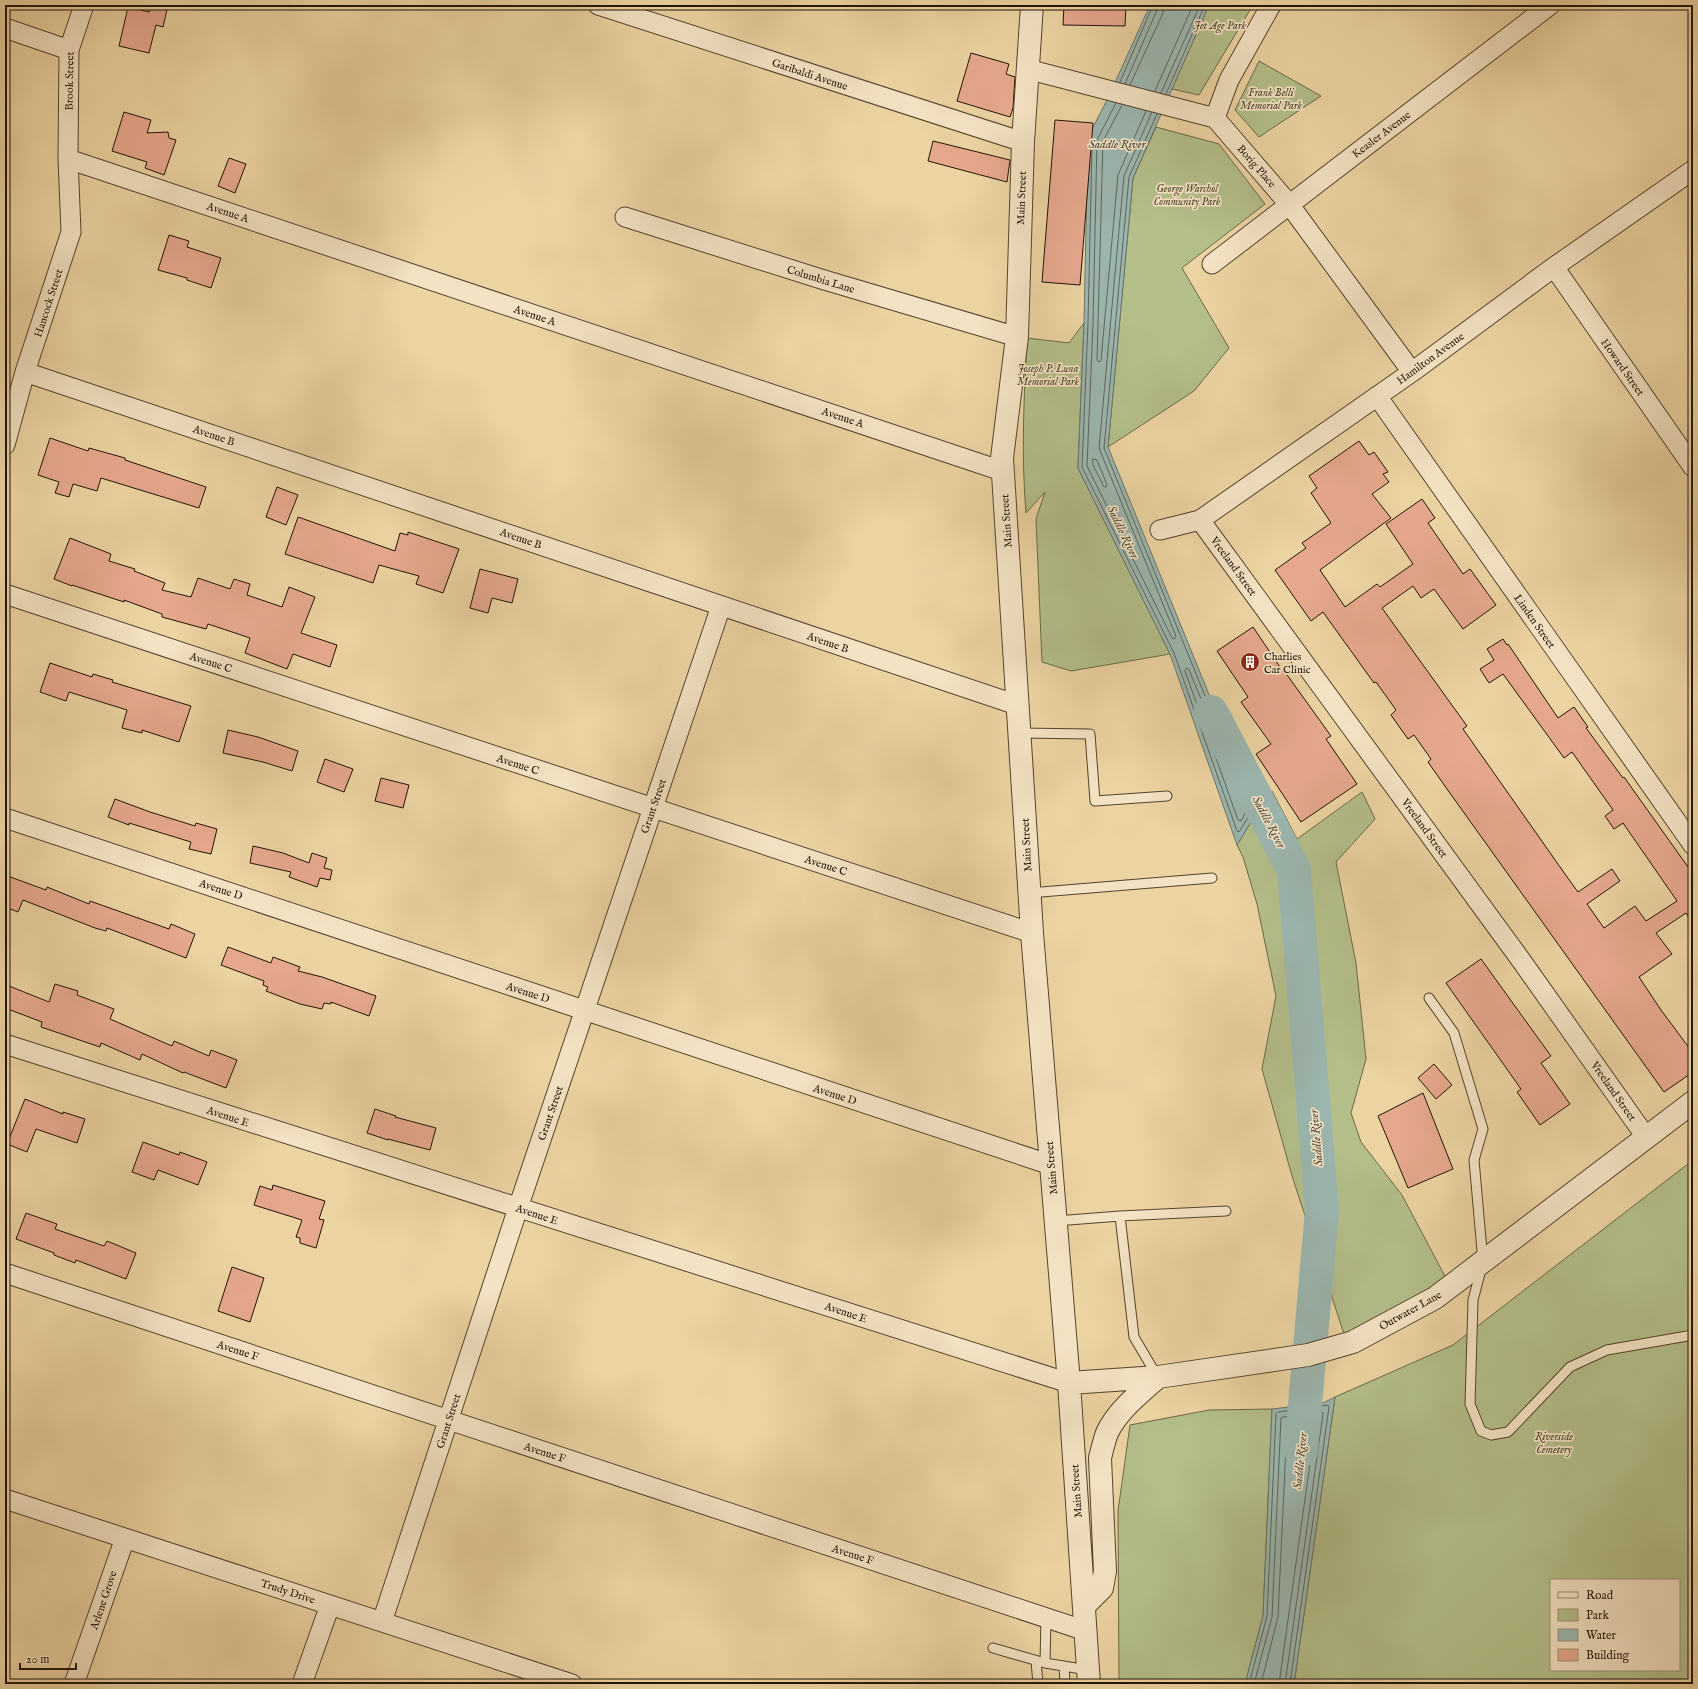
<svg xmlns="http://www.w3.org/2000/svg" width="1698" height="1689" viewBox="0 0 1698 1689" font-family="'IM FELL English',serif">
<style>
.green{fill:#b3be89;stroke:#6a6948;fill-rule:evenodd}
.water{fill:#9bb6af;stroke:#6a756b}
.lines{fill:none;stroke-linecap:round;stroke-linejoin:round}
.shore{stroke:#5e655a;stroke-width:1}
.river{stroke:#9bb6af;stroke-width:34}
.building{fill:#e6a88d;stroke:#211406}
.service-casing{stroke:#54442d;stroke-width:11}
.minor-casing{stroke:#54442d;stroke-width:21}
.tertiary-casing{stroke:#54442d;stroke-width:24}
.service{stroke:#f3e2c3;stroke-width:9}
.minor{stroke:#f3e2c3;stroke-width:19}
.tertiary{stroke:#f3e2c3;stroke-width:22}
.labels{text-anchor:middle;stroke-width:3.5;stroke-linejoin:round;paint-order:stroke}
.park-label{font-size:11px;font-style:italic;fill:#4d472d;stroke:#f3e2c3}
.street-label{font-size:11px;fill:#211406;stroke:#f3e2c3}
.poi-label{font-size:11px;fill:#211406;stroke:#f3e2c3;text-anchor:start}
.water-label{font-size:12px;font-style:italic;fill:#4c4d41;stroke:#f3e2c3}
</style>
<rect width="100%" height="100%" fill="#ecd3a2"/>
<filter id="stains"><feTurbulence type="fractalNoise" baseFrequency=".005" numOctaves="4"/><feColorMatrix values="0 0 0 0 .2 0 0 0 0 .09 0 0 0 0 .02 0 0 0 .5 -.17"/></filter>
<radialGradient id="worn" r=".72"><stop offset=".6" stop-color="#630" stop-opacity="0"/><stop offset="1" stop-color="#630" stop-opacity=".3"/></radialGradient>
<!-- green -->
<path class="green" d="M1209 5H1253L1199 95 1172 89Z
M1259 61 1321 96 1259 137 1235 110Z
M1156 127 1219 144 1265 204 1182 268 1229 348 1194 391 1108 447 1133 178Z
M1084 323 1078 468 1170 654 1071 671 1042 662 1036 519 1045 492 1026 513C1021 454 1024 396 1027 338L1069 343Z
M1272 791 1297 839 1362 792 1375 819 1336 862 1356 963 1366 1059 1351 1113 1361 1142 1402 1195 1447 1280 1345 1337 1292 1176 1262 1069 1276 996 1257 904 1243 857 1237 845 1257 812Z
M1693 1160V1684H1294L1335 1397 1453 1345ZM1551 1580H1679V1670H1551Z
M1272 1409 1263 1616 1245 1684H1119L1118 1511 1130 1425 1209 1410Z"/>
<!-- water -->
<path class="water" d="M1150 5H1209L1133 178 1108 447 1257 812 1237 845 1170 654 1078 468 1084 323 1088 137 1108 98Z
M1335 1397 1294 1684H1245L1263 1616 1272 1409 1323 1403Z"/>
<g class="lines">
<!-- shore -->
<path class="shore" d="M1120 82 1153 5
M1125 84 1157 10 1158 5
M1130 85 1163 13 1164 5
M1155 91 1193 5
M1161 93 1200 5
M1166 94 1205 5
M1116 103 1097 140 1093 324 1087 466 1172 638 1174 639 1176 636 1099 448 1124 176 1152 112
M1122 105 1103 141 1097 360 1099 362 1101 360 1118 175 1146 111
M1092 147 1088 323 1082 467 1174 653 1237 831 1239 832 1252 811 1104 448 1129 177 1157 114
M1093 459 1097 460 1107 485 1106 487H1104L1093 465Z
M1187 668 1189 670 1247 810 1241 821 1238 820 1185 671Z
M1249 1684 1267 1616 1276 1414 1278 1412 1328 1405 1329 1407 1290 1684
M1254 1684 1272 1617 1281 1418 1283 1417 1322 1412 1323 1414 1285 1684
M1261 1684 1278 1617 1287 1424 1288 1422 1315 1419 1316 1421 1279 1684"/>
<!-- river -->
<path class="river" d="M1211 712 1294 870 1322 1210 1301 1451"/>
</g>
<!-- building -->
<path class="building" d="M151 5H168L163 27 156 25 149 53 119 46 128 7 149 12Z
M1064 5H1126L1125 26 1063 25Z
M971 53 1009 64 1006 74 1015 77 1013 108 1010 117 957 101Z
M124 112 151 120 147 133 168 132 169 138 176 140 164 175 145 168 147 162 112 151Z
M1055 120 1093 123 1080 285 1042 282Z
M933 141 1010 160 1007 182 928 161Z
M229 158 246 164 235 193 218 186Z
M169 235 189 241 187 247 221 258 211 288 187 280V278L158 270Z
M50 438 88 451 89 448 125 458V460L206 487 199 508 101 478 97 491 73 484 69 497 55 493 59 482 38 475Z
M1359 441 1369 455 1374 452 1388 472 1383 474 1389 482 1372 494 1391 518 1320 570 1345 607 1377 584 1380 587 1413 564 1386 524 1422 499 1435 518 1428 523 1463 574 1470 569 1496 605 1463 629 1434 589 1421 598 1413 586 1382 608 1467 726 1463 729 1565 874 1578 892 1612 869 1620 881 1587 904 1604 928 1635 906 1646 921 1677 901 1623 823 1614 829 1605 816 1613 810 1572 752 1564 758 1503 674 1489 683 1480 669 1494 660 1487 649 1503 639 1507 645 1508 644 1558 718 1574 707 1588 727 1586 728 1623 778 1624 777 1693 874V924L1686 913 1656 933 1672 954 1639 977 1661 1010 1693 1053V1072L1664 1092 1447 789 1428 762 1431 759 1414 735 1408 739 1391 715 1396 710 1376 682 1374 683 1323 612 1311 621 1275 570 1306 548 1302 543 1331 523 1311 493 1317 488 1309 476Z
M277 487 298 495 286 525 266 517Z
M298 517 395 551 400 533 408 535V532L459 549 443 593 416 584 419 576 379 565 373 583 285 554Z
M70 538 111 554 109 561 135 569 134 571 165 583 162 590 191 597 198 578 230 589 234 579 250 584 247 595 282 607 289 587 315 597 301 633 337 645 330 667 293 654 287 669 245 653 250 638 208 624 206 629 162 617V614L124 600V602L72 585V586L54 579Z
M480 569 518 579 512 603 492 598 488 613 470 608Z
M1253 627 1284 673 1285 672 1331 736 1326 739 1357 784 1301 822 1256 754 1271 744 1241 702 1248 697 1217 651Z
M50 663 92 677 93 674 113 680 112 682 191 706 179 742 142 730V733L122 728 127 710 69 692 66 701 40 692Z
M228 730 258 737 298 751 292 771 263 762 223 753Z
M325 759 353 769 344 792 317 782Z
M381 778 409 785 403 808 375 801Z
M115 799 150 812 195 826 196 823 217 829 211 854 189 849 191 842 129 823V825L108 817Z
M253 846 283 853 309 863 312 853 327 858 324 868 332 870 330 880 320 878 317 887 289 877 291 872 250 863Z
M5 875 46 890 47 887 89 904 90 901 169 929 171 924 195 934 186 958 107 928 106 931 95 928 23 900 18 912 5 907Z
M228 947 271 963 273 957 300 967 298 971 322 977 376 996 369 1016 331 1002V1004L324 1003 322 1009 300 1004 266 991 268 987 263 985 264 981 221 965Z
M1481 959 1551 1056 1541 1063 1570 1104 1540 1125 1517 1092 1521 1089 1446 983Z
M55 984 78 991 77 995 114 1009 110 1019 172 1046 174 1041 209 1056 211 1050 237 1060 226 1088 184 1072 183 1073 142 1054 140 1060 101 1043 100 1047 41 1027 42 1022 5 1008V998L9 986 49 1002Z
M1434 1064 1452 1085 1436 1099 1418 1078Z
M1423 1093 1453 1169 1408 1188 1378 1116Z
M25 1099 63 1114V1112L85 1119 77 1143 36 1129 27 1152 7 1144Z
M375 1109 396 1116 395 1117 436 1128 430 1150 388 1139V1140L367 1133Z
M143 1142 179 1155 180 1152 207 1162 198 1185 158 1170 154 1180 132 1172Z
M273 1185 325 1201 319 1219 324 1220 316 1248 300 1243V1238L296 1237 302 1220 254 1205 260 1186 272 1190Z
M26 1213 57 1224 55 1229 104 1246 107 1241 136 1253 126 1279 76 1260 75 1263 54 1255V1253L16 1239Z
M232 1267 264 1278 250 1322 218 1311Z"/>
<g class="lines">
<!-- service casing -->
<g class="service-casing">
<path id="service" d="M1020 733 1090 734 1095 801 1167 796
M1029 893 1212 878
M1429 998 1454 1033 1483 1129 1474 1160 1483 1262 1473 1300 1470 1404 1481 1431 1491 1435 1508 1432 1570 1367 1607 1350 1693 1335
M1120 1216 1226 1211
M1056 1221 1120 1216 1134 1337 1157 1376
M1046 1618 1045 1663 1088 1670
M993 1648 1045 1663
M1036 1661 1038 1684
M1064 1666 1065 1684"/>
</g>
<!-- minor casing -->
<g class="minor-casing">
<path id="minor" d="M598 5 1023 142
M5 28 69 50
M1027 69 1215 118 1289 204 1412 372
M1215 118 1229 80 1271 5
M68 159 1002 471
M625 217 821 279 1017 337
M1212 264 1550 5
M1554 267 1693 467
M25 372 1017 705
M1377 396 1693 845
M5 445 25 372 71 232 68 159 69 50 84 5
M1200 520 1523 963 1646 1137
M1160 530 1200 520 1412 372 1554 267 1693 170
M5 594 1032 933
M5 818 1051 1165
M5 1044 1069 1383
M5 1273 1086 1631
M5 1499 572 1684
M382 1622 518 1208 721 606
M74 1684 125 1538
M302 1684 330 1605"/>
</g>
<!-- tertiary casing -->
<g class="tertiary-casing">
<path id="tertiary" d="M1032 5 1023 142 1017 337 1002 458 1032 933 1069 1383 1089 1684
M1069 1383 1158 1377 1308 1355 1353 1342 1435 1298 1693 1102
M1084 1606 1102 1588 1105 1571 1100 1458C1102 1450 1104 1441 1107 1433 1117 1411 1140 1393 1158 1377"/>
</g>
<!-- service -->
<use href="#service" class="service"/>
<!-- minor -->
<use href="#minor" class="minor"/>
<!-- tertiary -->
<use href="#tertiary" class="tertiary"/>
</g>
<!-- icons -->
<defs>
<g id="building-disc" transform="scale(1)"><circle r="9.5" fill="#8f2418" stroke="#f3e2c3"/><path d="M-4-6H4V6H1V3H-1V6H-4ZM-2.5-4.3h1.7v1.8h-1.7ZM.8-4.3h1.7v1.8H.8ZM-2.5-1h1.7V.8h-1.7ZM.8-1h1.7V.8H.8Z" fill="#fff"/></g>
</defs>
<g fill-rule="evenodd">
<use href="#building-disc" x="1250" y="662"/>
</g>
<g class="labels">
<!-- park labels -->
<g class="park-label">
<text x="1220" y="29">Jet Age Park</text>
<text x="1271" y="96">Frank Belli<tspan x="1271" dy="13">Memorial Park</tspan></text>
<text x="1187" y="192">George Warchol<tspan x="1187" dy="13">Community Park</tspan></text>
<text x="1048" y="372">Joseph P. Luna<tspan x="1048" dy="13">Memorial Park</tspan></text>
<text x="1554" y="1440">Riverside<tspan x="1554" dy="13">Cemetery</tspan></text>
</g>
<!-- street labels -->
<g class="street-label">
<text transform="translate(810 74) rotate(18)" y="4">Garibaldi Avenue</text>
<text transform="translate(69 81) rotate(-89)" y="4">Brook Street</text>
<text transform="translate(1381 134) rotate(-37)" y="4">Keasler Avenue</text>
<text transform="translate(1257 166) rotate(49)" y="4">Borig Place</text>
<text transform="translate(1021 198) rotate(-88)" y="4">Main Street</text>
<text transform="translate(228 212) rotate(18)" y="4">Avenue A</text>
<text transform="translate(821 279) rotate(17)" y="4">Columbia Lane</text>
<text transform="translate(48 303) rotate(-72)" y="4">Hancock Street</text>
<text transform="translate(535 315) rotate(18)" y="4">Avenue A</text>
<text transform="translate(1430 358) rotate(-36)" y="4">Hamilton Avenue</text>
<text transform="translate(1623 367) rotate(55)" y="4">Howard Street</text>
<text transform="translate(843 417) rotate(18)" y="4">Avenue A</text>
<text transform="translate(214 435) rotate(19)" y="4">Avenue B</text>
<text transform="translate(1006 521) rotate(-94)" y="4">Main Street</text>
<text transform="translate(521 538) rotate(19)" y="4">Avenue B</text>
<text transform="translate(1234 566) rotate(54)" y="4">Vreeland Street</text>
<text transform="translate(1535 621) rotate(55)" y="4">Linden Street</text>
<text transform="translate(828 642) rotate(19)" y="4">Avenue B</text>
<text transform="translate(211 662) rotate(18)" y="4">Avenue C</text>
<text transform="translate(518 764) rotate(18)" y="4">Avenue C</text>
<text transform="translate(653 806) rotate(-71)" y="4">Grant Street</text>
<text transform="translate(1425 828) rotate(54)" y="4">Vreeland Street</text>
<text transform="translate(1026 845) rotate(-93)" y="4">Main Street</text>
<text transform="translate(826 865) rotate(18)" y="4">Avenue C</text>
<text transform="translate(221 889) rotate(18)" y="4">Avenue D</text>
<text transform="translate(528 992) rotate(18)" y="4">Avenue D</text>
<text transform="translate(1614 1091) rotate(55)" y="4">Vreeland Street</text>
<text transform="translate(835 1094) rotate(18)" y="4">Avenue D</text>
<text transform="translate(550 1113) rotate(-71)" y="4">Grant Street</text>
<text transform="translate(228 1116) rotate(18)" y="4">Avenue E</text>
<text transform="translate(1051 1168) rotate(-95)" y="4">Main Street</text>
<text transform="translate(537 1214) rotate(18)" y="4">Avenue E</text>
<text transform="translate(1410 1310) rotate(-29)" y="4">Outwater Lane</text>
<text transform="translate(846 1312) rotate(18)" y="4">Avenue E</text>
<text transform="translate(238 1350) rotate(18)" y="4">Avenue F</text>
<text transform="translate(448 1421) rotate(-72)" y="4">Grant Street</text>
<text transform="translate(545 1452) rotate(18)" y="4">Avenue F</text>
<text transform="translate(1076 1491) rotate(-94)" y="4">Main Street</text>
<text transform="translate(853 1554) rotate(18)" y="4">Avenue F</text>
<text transform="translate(288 1591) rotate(18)" y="4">Trudy Drive</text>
<text transform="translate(103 1600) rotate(-71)" y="4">Arlene Grove</text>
</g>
<!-- poi labels -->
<g class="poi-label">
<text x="1264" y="660">Charlies<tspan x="1264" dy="13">Car Clinic</tspan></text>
</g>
<!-- water labels -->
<g class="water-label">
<text x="1117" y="148">Saddle River</text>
<text transform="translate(1123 532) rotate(64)" y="4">Saddle River</text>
<text transform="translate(1269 822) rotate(62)" y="4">Saddle River</text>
<text transform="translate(1316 1138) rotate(-95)" y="4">Saddle River</text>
<text transform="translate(1300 1461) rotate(-84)" y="4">Saddle River</text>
</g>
</g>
<!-- margin -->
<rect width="1698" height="1689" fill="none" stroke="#ecd3a2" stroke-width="20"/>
<rect x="6" y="6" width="1686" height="1677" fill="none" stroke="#211406" stroke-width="2"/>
<rect x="10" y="10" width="1678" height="1669" fill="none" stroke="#211406"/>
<!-- legend -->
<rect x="1550" y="1579" width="130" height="92" fill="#f3e2c3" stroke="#9f9077"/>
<rect x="1558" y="1592" width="20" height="6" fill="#f3e2c3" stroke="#9f9077"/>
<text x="1586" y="1599" font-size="12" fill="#211406">Road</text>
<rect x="1558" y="1609" width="20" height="12" fill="#b3be89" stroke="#9f9077"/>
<text x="1586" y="1619" font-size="12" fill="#211406">Park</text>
<rect x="1558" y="1629" width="20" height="12" fill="#9bb6af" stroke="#9f9077"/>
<text x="1586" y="1639" font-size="12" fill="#211406">Water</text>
<rect x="1558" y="1649" width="20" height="12" fill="#e6a88d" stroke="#9f9077"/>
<text x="1586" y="1659" font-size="12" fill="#211406">Building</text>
<!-- scale -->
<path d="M20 1663v6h56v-6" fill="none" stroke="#211406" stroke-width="2"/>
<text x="26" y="1663" font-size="12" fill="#211406" stroke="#f3e2c3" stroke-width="3" paint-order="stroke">20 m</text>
<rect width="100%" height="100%" filter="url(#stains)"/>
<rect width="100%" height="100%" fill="url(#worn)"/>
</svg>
